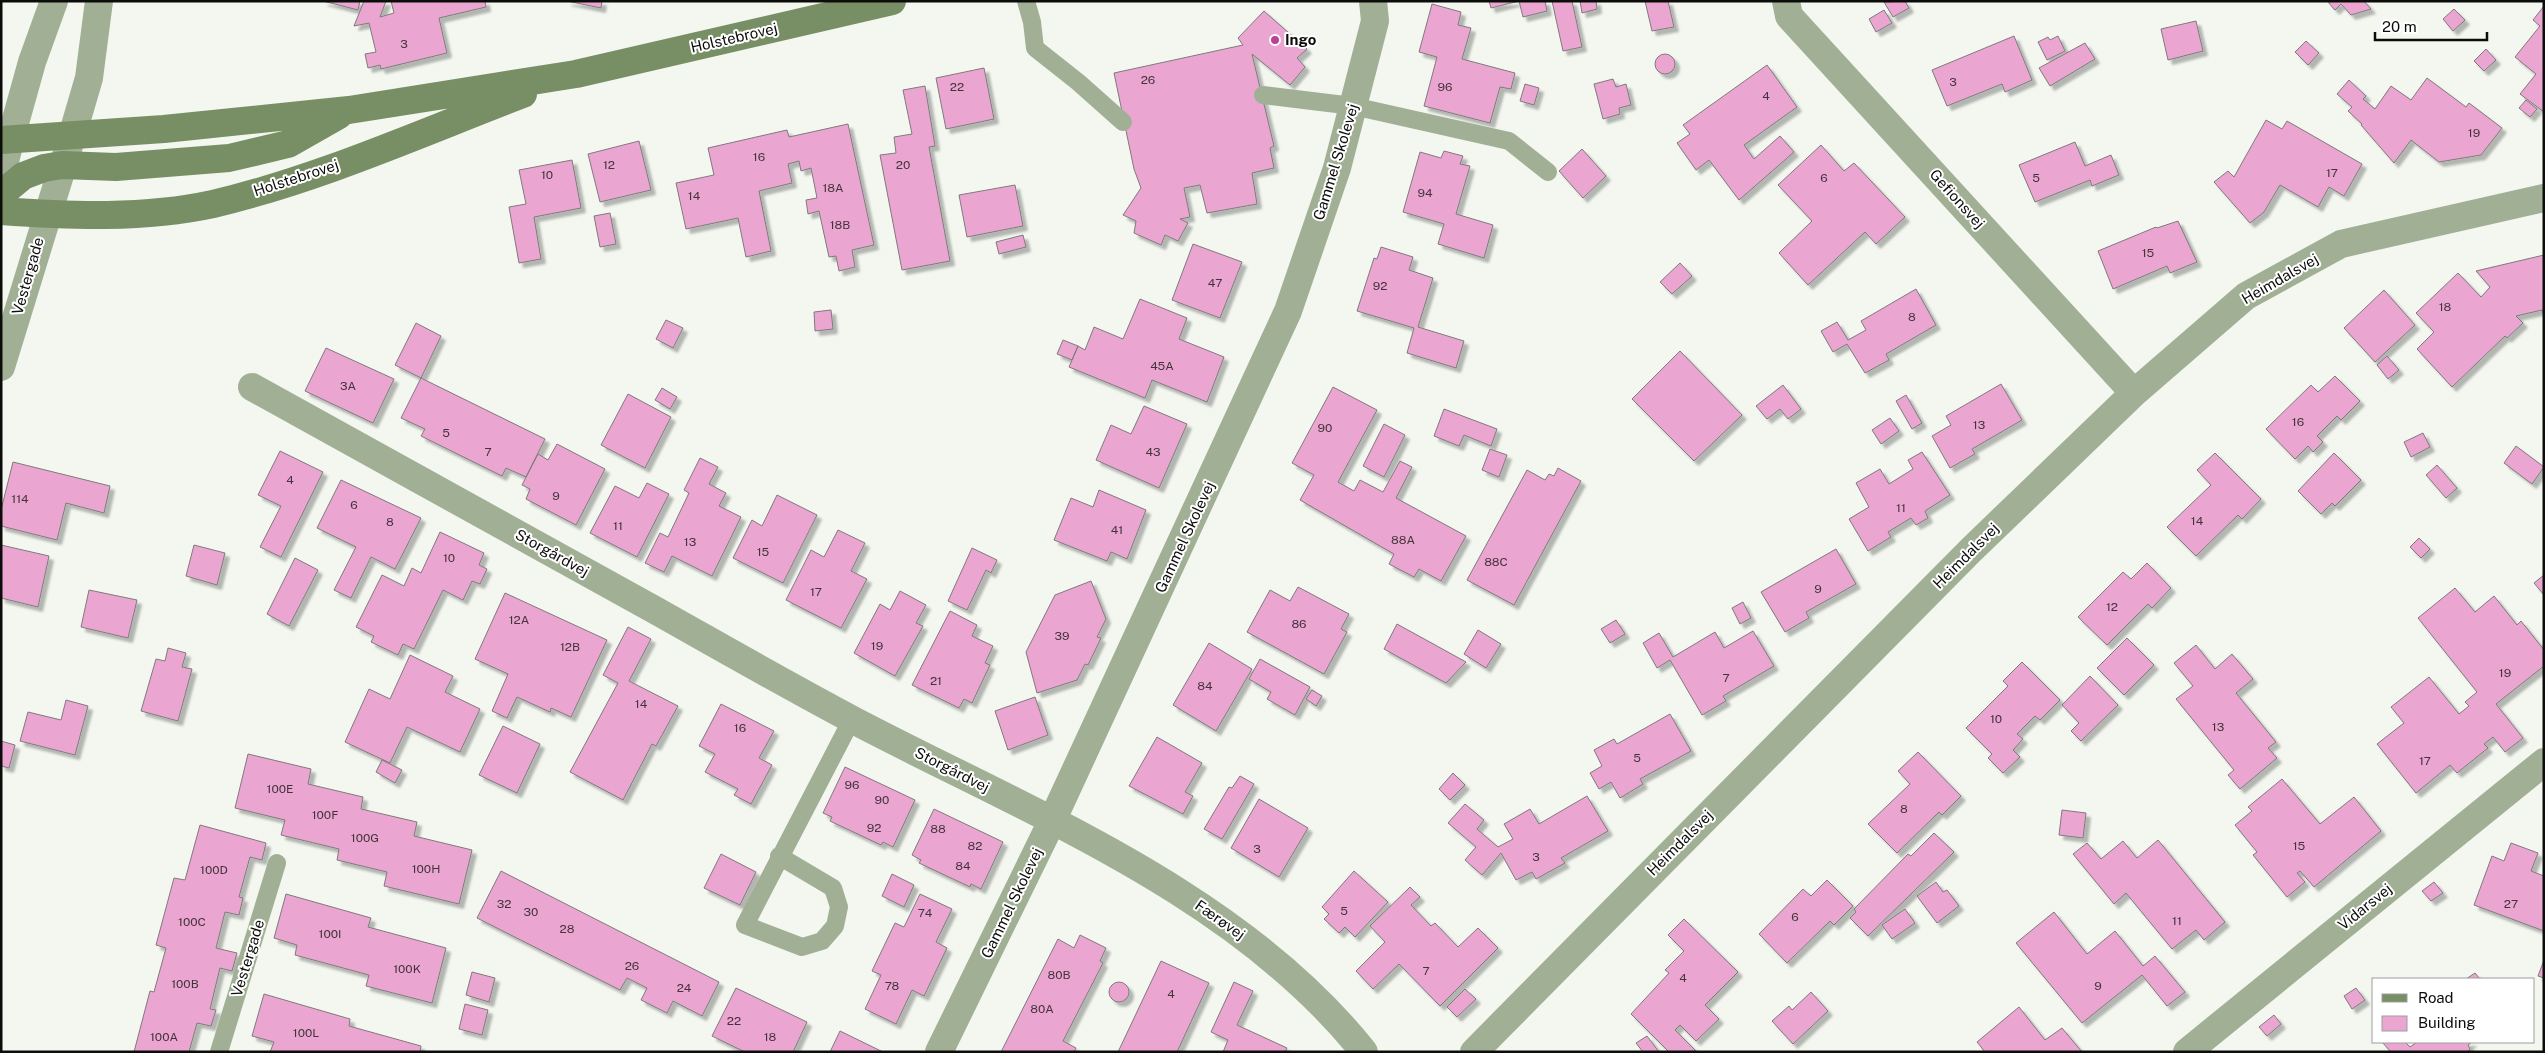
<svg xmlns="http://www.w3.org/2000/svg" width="2545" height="1053" viewBox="0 0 2545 1053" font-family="'Public Sans',sans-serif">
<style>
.building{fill:#eaa6d0;stroke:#7f797c;filter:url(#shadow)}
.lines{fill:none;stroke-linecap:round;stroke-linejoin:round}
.service{stroke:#a1b095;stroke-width:18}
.minor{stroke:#a1b095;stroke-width:28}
.tertiary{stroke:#a1b095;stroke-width:28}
.secondary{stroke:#788f65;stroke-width:28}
.poi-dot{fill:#ba4195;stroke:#fff;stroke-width:2}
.labels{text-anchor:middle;stroke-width:4;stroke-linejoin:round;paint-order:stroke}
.number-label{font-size:12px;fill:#44333c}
.street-label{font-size:15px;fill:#0c0d0b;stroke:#fff}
.poi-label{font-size:15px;font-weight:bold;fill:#0c0d0b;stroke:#fff;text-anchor:start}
</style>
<defs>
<filter id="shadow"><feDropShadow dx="4.5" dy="4.5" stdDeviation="1" flood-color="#0004"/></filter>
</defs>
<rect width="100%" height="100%" fill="#f3f7f0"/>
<!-- building -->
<path class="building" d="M323 1H360L358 10Z
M364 1H386L380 17 394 13 391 1H485L486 7 439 18 447 53 381 69 380 65 368 68 365 54 376 52 369 23 354 26Z
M567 1H602L601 8Z
M1489 1H1519L1491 8Z
M1519 1H1545L1547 11 1523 17Z
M1552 1H1572L1582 47 1563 51Z
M1580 1H1596L1597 9 1582 13Z
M1645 1H1668L1674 27 1652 31Z
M1905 1 1909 8 1893 17 1884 2Z
M2327 1H2364L2371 9 2351 15 2341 4 2335 10Z
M1432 4 1461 12 1458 25 1471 28 1462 59 1515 73 1511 89 1500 87 1490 123 1424 106 1437 57 1419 52Z
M2544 6V112L2520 94 2536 74 2515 57 2540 26 2533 20Z
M2454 9 2465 20 2453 31 2443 19Z
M1884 10 1892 23 1876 32 1869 19Z
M1264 11 1307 49 1297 58 1305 67 1290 85 1252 54 1274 146 1270 148 1274 168 1252 173 1257 204 1207 213 1200 185 1184 188 1190 217 1180 219 1188 223 1178 241 1165 235 1161 245 1134 233 1136 221 1123 215 1141 188 1134 169 1114 73 1243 45 1238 38Z
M2196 21 2203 51 2168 60 2161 29Z
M2014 36 2032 80 2005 92 2002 84 1947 106 1932 70Z
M2058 36 2065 51 2047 60 2038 42 2048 37 2050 40Z
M2306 41 2319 53 2308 65 2295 52Z
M2085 43 2095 59 2050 86 2039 68Z
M2486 49 2496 60 2484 71 2474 61Z
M1655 64a10 10 0 1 1 20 0a10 10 0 1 1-20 0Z
M1767 65 1797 107 1744 145 1754 159 1780 136 1794 152 1739 200 1709 160 1696 170 1677 143 1690 134 1683 125Z
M984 68 994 119 946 129 936 78Z
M2427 78 2466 107 2469 103 2502 128 2481 155 2439 162 2411 140 2394 163 2361 125 2362 124 2348 111 2352 107 2337 94 2349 80 2366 96 2363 99 2375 109 2391 86 2411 100Z
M1613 79 1616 87 1626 84 1631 105 1619 108 1620 114 1603 119 1594 84Z
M1525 84 1539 88 1534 105 1520 101Z
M925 86 935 146 929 147 950 261 902 270 880 155 896 153 894 137 912 134 903 90Z
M2526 100 2537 109 2530 117 2519 108Z
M2266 120 2282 129 2287 121 2362 164 2344 196 2329 187 2318 207 2280 185 2264 212 2250 223 2214 182 2228 171 2234 177Z
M848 124 874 245 852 250 855 267 839 271 836 256 829 257 819 211 808 214 806 200 817 198 811 168 801 171 799 161 788 164 792 183 759 191 771 251 746 257 738 218 686 229 676 183 714 175 708 148 787 130 789 137Z
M639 141 651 190 600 202 588 154Z
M2075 142 2085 166 2111 155 2119 175 2092 186 2090 180 2035 202 2019 165Z
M1821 145 1844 171 1854 163 1905 217 1876 244 1865 232 1808 285 1779 253 1812 221 1778 185Z
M1582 149 1606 176 1583 198 1559 171Z
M1444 151 1463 156 1460 164 1470 166 1456 214 1493 225 1484 258 1438 244 1444 224 1403 212 1420 152 1441 158Z
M572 160 581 208 534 217 541 259 519 263 509 207 526 204 519 170Z
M1015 185 1023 226 967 237 959 195Z
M610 213 616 244 600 247 594 216Z
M2178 221 2197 262 2170 273 2167 266 2113 289 2098 251 2156 227 2157 228Z
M1023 235 1026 247 999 254 996 242Z
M1193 244 1242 262 1220 318 1172 300Z
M1381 247 1413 257 1409 270 1433 278 1418 327 1464 341 1456 368 1407 353 1414 328 1357 311 1374 258 1377 259Z
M2544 255V316L2542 310 2516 316 2523 323 2507 338 2505 336 2452 387 2417 349 2434 332 2416 313 2458 273 2481 297 2490 287 2476 271Z
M1680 263 1692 276 1672 294 1660 282Z
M1916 289 1936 325 1886 354 1889 360 1865 373 1847 344 1833 352 1821 331 1837 322 1848 340 1866 330 1861 321Z
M2384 290 2415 325 2375 362 2344 328Z
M1140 299 1187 318 1179 339 1224 357 1207 402 1152 380 1145 398 1069 367 1078 346 1085 350 1094 327 1123 339Z
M831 310 833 329 815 331 814 312Z
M666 320 683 328 673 348 656 339Z
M416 323 441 336 421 378 395 365Z
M1063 340 1078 346 1072 360 1057 354Z
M326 348 394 379 373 423 305 391Z
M1680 351 1742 415 1694 461 1632 399Z
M2387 356 2399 370 2388 379 2377 365Z
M2335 376 2360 401 2341 420 2337 416 2317 436 2323 442 2313 452 2308 446 2295 459 2266 429 2311 385 2318 392Z
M421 378 545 439 526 477 506 468 502 476 421 436 425 429 401 418Z
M2001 384 2022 420 1972 449 1975 454 1950 468 1932 436 1951 425 1946 416Z
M1783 385 1801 409 1788 419 1780 409 1767 419 1756 406Z
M1333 387 1377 410 1338 482 1354 491 1360 480 1383 492 1400 461 1412 467 1396 498 1466 536 1441 581 1419 569 1414 577 1389 564 1394 554 1300 500 1314 475 1292 463Z
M662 388 677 397 670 409 655 400Z
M628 394 671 417 645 468 601 445Z
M1906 395 1922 423 1912 429 1896 401Z
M1144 406 1187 424 1159 488 1096 460 1111 425 1131 434Z
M1444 409 1497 429 1491 446 1464 435 1459 446 1434 436Z
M1890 418 1899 431 1881 444 1872 430Z
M1384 424 1405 435 1384 477 1363 466Z
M2423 433 2430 447 2411 457 2404 442Z
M557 444 605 469 576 525 526 499 530 489 522 485 538 454 548 460Z
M2516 446 2544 467 2532 484 2504 463Z
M1490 449 1507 455 1499 477 1482 470Z
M280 451 323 472 281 557 260 547 281 506 258 495Z
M1922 452 1950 495 1925 511 1928 518 1916 525 1911 518 1888 532 1891 537 1868 551 1849 519 1869 507 1856 483 1880 469 1889 484 1913 469 1908 460Z
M2215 453 2261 499 2242 519 2238 515 2196 556 2167 527 2211 485 2197 470Z
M2334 453 2361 480 2335 506 2332 503 2321 514 2298 491Z
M700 458 718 467 709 484 726 493 719 506 741 517 712 576 672 556 664 572 645 563 660 533 668 537 689 493 684 490Z
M13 462 110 486 104 513 66 503 57 540 1 526V510Z
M2437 465 2457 488 2446 498 2426 475Z
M1558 468 1581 481 1514 605 1467 580 1527 470 1545 480 1549 474 1554 476Z
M341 480 421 518 395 569 371 557 351 598 334 590 356 547 317 528Z
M647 483 669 494 637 557 590 533 615 486 639 498Z
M1099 490 1146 510 1127 559 1111 552 1107 561 1054 540 1071 498 1093 507Z
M777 495 817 515 783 583 733 558 752 520 762 526Z
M838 530 865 543 851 571 867 579 841 628 786 600 811 550 824 557Z
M440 532 484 553 479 565 487 569 480 584 472 581 463 600 443 590 414 649 403 644 398 655 371 642 374 636 356 627 382 575 404 586 412 568 421 573Z
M2419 538 2430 549 2421 558 2410 547Z
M1 545 49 556 38 607 1 598Z
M194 545 225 553 217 585 186 576Z
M972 548 997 560 991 573 986 570 967 610 948 601Z
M1836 549 1856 584 1806 612 1809 618 1785 632 1761 592Z
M295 558 318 570 289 626 267 614Z
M2147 563 2171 588 2152 608 2148 604 2107 645 2078 617 2123 572 2131 579Z
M2544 575V595L2534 583Z
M1091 581 1106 619 1097 637 1101 638 1088 665 1085 664 1077 680 1037 693 1026 652 1055 595Z
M1298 587 1349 614 1341 629 1347 632 1324 674 1247 632 1270 590 1290 601Z
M2455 588 2475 612 2494 596 2517 625 2521 621 2544 650V666L2496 704 2523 738 2505 752 2493 737 2484 744 2488 748 2457 773 2450 765 2416 793 2377 744 2404 723 2391 707 2429 677 2459 714 2469 706 2465 702 2477 692 2418 618Z
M89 590 137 600 128 638 81 627Z
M900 591 926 605 916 623 923 626 895 676 854 653 880 604 890 610Z
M505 593 607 640 571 717 551 708 550 712 517 697 507 718 492 711 508 674 475 659Z
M1743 602 1751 618 1740 624 1732 608Z
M950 611 977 625 972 636 993 646 985 663 990 665 972 703 964 699 959 708 912 685Z
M1616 620 1625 634 1610 643 1601 629Z
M1397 624 1466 662 1446 683 1384 649Z
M628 627 651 639 629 681 678 706 656 746 652 744 623 800 570 772 618 683 603 675Z
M1478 630 1501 644 1486 668 1464 654Z
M1753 631 1774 666 1723 696 1726 701 1702 715 1670 660 1657 668 1643 643 1659 633 1673 657 1715 632 1724 648Z
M2127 638 2154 665 2124 695 2097 668Z
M1209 643 1252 669 1216 731 1173 705Z
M2196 645 2215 669 2232 654 2253 679 2236 693 2276 742 2268 748 2277 758 2240 789 2228 775 2234 770 2176 699 2193 686 2174 663Z
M168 648 186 653 182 667 192 669 178 721 141 711 156 659 165 661Z
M410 655 453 676 445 692 480 709 460 752 407 727 390 763 345 742 369 689 390 699Z
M1260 659 1310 687 1295 715 1267 699 1271 692 1249 679Z
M2022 662 2060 700 2040 720 2035 716 2017 734 2023 739 2013 750 2020 757 2003 773 1988 758 1992 754 1966 728 2008 686 2003 681Z
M2090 676 2118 705 2081 741 2071 731 2079 723 2062 705Z
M1312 690 1322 696 1316 706 1306 699Z
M1035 697 1048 735 1008 750 995 711Z
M66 700 88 706 75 755 20 741 28 712 61 720Z
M721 704 774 731 759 758 772 765 751 804 734 795 738 789 705 772 715 754 699 746Z
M1670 714 1691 751 1640 779 1643 784 1620 798 1611 782 1599 789 1590 773 1602 766 1594 750 1614 739 1617 744Z
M503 726 540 744 517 793 479 775Z
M1157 737 1202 763 1185 792 1193 796 1183 814 1129 786Z
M1 741 15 745 9 768 1 766Z
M1918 752 1961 796 1942 815 1939 812 1897 853 1868 824 1910 784 1898 771Z
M248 754 311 769 308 784 363 797 361 809 417 822 414 836 472 850 459 904 384 886 387 872 337 860 339 849 281 835 285 820 235 808Z
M382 760 402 770 395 783 376 772Z
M845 767 915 800 893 847 883 842 881 845 830 821 832 817 823 813Z
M1453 773 1465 785 1450 800 1439 789Z
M1240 776 1254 784 1222 839 1204 829 1229 787 1232 788Z
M2282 779 2320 824 2354 797 2381 831 2314 887 2300 871 2297 873 2305 882 2287 897 2253 855 2257 852 2235 825 2252 811 2248 807Z
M1587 796 1608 831 1561 858 1565 863 1536 879 1532 872 1516 880 1501 853 1482 875 1465 860 1476 847 1448 823 1465 804 1484 820 1477 829 1498 847 1513 839 1504 824 1530 809 1539 824Z
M1259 799 1308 828 1279 877 1231 848Z
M934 809 1003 842 981 889 971 884 970 887 919 863 921 860 912 855Z
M2062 810 2086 813 2083 838 2059 835Z
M200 825 266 843 262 860 250 857 239 897 243 898 239 915 225 912 216 948 237 953 232 971 220 968 210 1009 216 1010 211 1026 197 1023 189 1052H134L150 991 154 992 166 948 156 945 174 878 185 880Z
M1934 833 1954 852 1868 936 1850 918 1856 912 1854 909 1908 854 1911 856Z
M2158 840 2225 922 2204 940 2196 930 2172 949 2126 893 2114 904 2073 854 2087 843 2101 859 2123 841 2137 858Z
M2511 843 2538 853 2531 871 2544 876V931L2474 905 2492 856 2504 861Z
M721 854 756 872 740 905 704 888Z
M501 871 719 982 702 1016 673 1001 667 1013 641 1000 647 988 627 978 620 990 477 918Z
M1354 871 1388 902 1355 937 1345 927 1339 933 1324 919 1329 914 1322 907Z
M892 874 914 885 904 907 882 896Z
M1827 880 1853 906 1834 925 1830 921 1787 963 1759 934 1803 889 1811 896Z
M1936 882 1943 892 1947 890 1959 906 1937 923 1917 896Z
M2434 882 2443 893 2431 901 2422 891Z
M1410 887 1420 897 1411 905 1431 926 1435 923 1458 947 1478 928 1498 948 1440 1006 1399 964 1373 989 1356 971 1385 942 1370 926Z
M286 894 371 918 368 927 446 948 432 1003 366 986 369 975 295 955 297 945 274 938Z
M920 894 952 909 936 942 947 948 924 996 912 990 896 1024 865 1009 881 975 872 971 895 923 904 927Z
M1905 909 1915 923 1892 939 1882 925Z
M2054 912 2087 954 2115 931 2143 966 2155 956 2185 992 2167 1006 2142 975 2082 1023 2016 943Z
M1684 919 1738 972 1705 1005 1719 1019 1696 1041 1680 1025 1675 1030 1696 1051 1669 1052 1631 1014 1669 973 1665 970 1684 951 1668 935Z
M1080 935 1106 948 1100 961 1103 963 1063 1041 1076 1048 1074 1052H1001L1058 939 1074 948Z
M2544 960V978L2538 976Z
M1161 961 1209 983 1177 1052H1118Z
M472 972 495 978 489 1002 466 995Z
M2475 973 2480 979H2466Z
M1109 992a10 10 0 1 1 20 0a10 10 0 1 1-20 0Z
M1234 982 1253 991 1237 1025 1287 1048 1285 1052H1223L1228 1040 1211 1032Z
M736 988 807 1022 793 1052H745L712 1036Z
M2356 988 2365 1000 2352 1009 2344 996Z
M1465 989 1476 999 1457 1017 1447 1007Z
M1811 992 1828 1011 1793 1044 1772 1021 1789 1006 1792 1010Z
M264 994 350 1019 349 1026 421 1046 420 1052H270L274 1042 252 1036Z
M465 1004 488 1010 482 1035 459 1029Z
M2019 1007 2045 1040 2062 1028 2082 1052H1985L1977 1042Z
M2274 1015 2281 1024 2267 1036 2259 1027Z
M840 1031 883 1052H830Z
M1647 1036 1659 1052H1643L1636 1043Z
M2382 1042H2405L2410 1047 2417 1042H2472L2468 1045 2470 1049 2467 1052H2391Z"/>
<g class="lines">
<!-- service -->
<path class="service" d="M1026 1 1032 22 1035 48 1078 82 1123 122
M1263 95 1353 106 1509 141 1548 172
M779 856 833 888 839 907 835 926 822 941 802 947 745 925 852 719
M219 1052 277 863"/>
<!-- minor -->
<path class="minor" d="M1786 1 1789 16 2134 393
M72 136 89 78 99 1
M10 141 32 62 54 1
M252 387C386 461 519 535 653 609 719 646 785 684 853 720 1028 812 1238 893 1364 1052
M939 1052 1052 821 1288 311 1337 168 1375 21 1373 1
M1474 1052 1971 550 2134 393 2246 296 2341 244 2544 198
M2187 1052 2544 762"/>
<!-- tertiary -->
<path class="tertiary" d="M1 178 10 141
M1 367 72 136"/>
<!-- secondary -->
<path class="secondary" d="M1 140 164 129 349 110 576 74 892 1
M1 197 5 191 23 176 44 168 62 165 116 167 229 158 288 144 339 115
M1 211C70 216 144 219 213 204 319 179 421 133 523 94"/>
</g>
<!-- markers -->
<circle class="poi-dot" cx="1275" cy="40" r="5"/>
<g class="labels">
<!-- number labels -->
<g class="number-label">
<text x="404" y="48">3</text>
<text x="1148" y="84">26</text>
<text x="1953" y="86">3</text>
<text x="957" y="91">22</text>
<text x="1445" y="91">96</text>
<text x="1766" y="100">4</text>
<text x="2474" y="137">19</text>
<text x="759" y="161">16</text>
<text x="609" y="169">12</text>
<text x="903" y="169">20</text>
<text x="2332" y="177">17</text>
<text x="547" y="179">10</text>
<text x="1824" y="182">6</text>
<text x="2036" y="182">5</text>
<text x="833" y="192">18A</text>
<text x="1425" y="197">94</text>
<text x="694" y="200">14</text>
<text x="840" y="229">18B</text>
<text x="2148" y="257">15</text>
<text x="1215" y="287">47</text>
<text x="1380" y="290">92</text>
<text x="2445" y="311">18</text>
<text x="1912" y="321">8</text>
<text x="1162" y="370">45A</text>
<text x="348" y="390">3A</text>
<text x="2298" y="426">16</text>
<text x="1979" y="429">13</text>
<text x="1325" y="432">90</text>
<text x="446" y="437">5</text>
<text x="488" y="456">7</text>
<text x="1153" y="456">43</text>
<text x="290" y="484">4</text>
<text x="556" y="500">9</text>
<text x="20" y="503">114</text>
<text x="354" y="509">6</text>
<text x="1901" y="512">11</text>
<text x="2197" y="525">14</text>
<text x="390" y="526">8</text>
<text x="618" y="530">11</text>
<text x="1117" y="534">41</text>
<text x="1403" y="544">88A</text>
<text x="690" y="546">13</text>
<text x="763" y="556">15</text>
<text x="449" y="562">10</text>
<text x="1496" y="566">88C</text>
<text x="1818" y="593">9</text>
<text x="816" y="596">17</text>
<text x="2112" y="611">12</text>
<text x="519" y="624">12A</text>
<text x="1299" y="628">86</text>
<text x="1062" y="640">39</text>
<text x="877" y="650">19</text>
<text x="570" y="651">12B</text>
<text x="2505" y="677">19</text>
<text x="1726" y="682">7</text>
<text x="936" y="685">21</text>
<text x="1205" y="690">84</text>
<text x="641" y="708">14</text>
<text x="1996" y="723">10</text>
<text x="2218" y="731">13</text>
<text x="740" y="732">16</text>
<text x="1637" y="762">5</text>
<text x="2425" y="765">17</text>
<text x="852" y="789">96</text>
<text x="280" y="793">100E</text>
<text x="882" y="804">90</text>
<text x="1904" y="813">8</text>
<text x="325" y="819">100F</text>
<text x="874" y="832">92</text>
<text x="938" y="833">88</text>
<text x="365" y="842">100G</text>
<text x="975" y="850">82</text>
<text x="2299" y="850">15</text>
<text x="1257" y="853">3</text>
<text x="1536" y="861">3</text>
<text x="963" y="870">84</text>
<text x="426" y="873">100H</text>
<text x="214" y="874">100D</text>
<text x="504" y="908">32</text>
<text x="2511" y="908">27</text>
<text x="1344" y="915">5</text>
<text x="531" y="916">30</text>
<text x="925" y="917">74</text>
<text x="1795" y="921">6</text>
<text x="2177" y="925">11</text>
<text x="192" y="926">100C</text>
<text x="567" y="933">28</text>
<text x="330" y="938">100I</text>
<text x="632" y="970">26</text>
<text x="407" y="973">100K</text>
<text x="1426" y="975">7</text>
<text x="1059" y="979">80B</text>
<text x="1683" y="982">4</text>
<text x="185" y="988">100B</text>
<text x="892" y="990">78</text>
<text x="2098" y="990">9</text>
<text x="684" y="992">24</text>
<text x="1171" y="998">4</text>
<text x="1042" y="1013">80A</text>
<text x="734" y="1025">22</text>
<text x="306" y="1037">100L</text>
<text x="164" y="1041">100A</text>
<text x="770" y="1041">18</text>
</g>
<!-- street labels -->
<g class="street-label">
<text transform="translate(734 38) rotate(-13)" y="5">Holstebrovej</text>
<text transform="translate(1336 162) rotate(-73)" y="5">Gammel Skolevej</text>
<text transform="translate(296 178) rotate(-18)" y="5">Holstebrovej</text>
<text transform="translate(1957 199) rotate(48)" y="5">Gefionsvej</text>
<text transform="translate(28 276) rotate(-74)" y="5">Vestergade</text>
<text transform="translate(2280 279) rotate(-30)" y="5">Heimdalsvej</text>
<text transform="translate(1185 537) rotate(-65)" y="5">Gammel Skolevej</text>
<text transform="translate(552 553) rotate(29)" y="5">Storgårdvej</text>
<text transform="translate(1966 556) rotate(-45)" y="5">Heimdalsvej</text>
<text transform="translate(952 770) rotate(27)" y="5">Storgårdvej</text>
<text transform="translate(1680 843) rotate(-45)" y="5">Heimdalsvej</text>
<text transform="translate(1012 903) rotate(-64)" y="5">Gammel Skolevej</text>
<text transform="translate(2365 907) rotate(-39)" y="5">Vidarsvej</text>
<text transform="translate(1220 920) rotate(35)" y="5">Færøvej</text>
<text transform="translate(248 958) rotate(-73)" y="5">Vestergade</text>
</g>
<!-- poi labels -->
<g class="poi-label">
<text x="1285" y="45">Ingo</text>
</g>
</g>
<!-- border -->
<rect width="2545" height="1053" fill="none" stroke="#0c0d0b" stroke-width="5"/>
<!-- legend -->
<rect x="2372" y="978" width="162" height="65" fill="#ffffff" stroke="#9e9e9d"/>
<rect x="2382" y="994" width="25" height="8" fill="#788f65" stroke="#9e9e9d"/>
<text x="2418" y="1003" font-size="15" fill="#0c0d0b">Road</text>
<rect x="2382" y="1016" width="25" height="15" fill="#eaa6d0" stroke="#9e9e9d"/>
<text x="2418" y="1028" font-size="15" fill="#0c0d0b">Building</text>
<!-- scale -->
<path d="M2375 32v8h112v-8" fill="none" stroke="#0c0d0b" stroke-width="2.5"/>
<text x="2382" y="32" font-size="15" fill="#0c0d0b" stroke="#ffffff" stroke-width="4" paint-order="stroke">20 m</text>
</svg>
